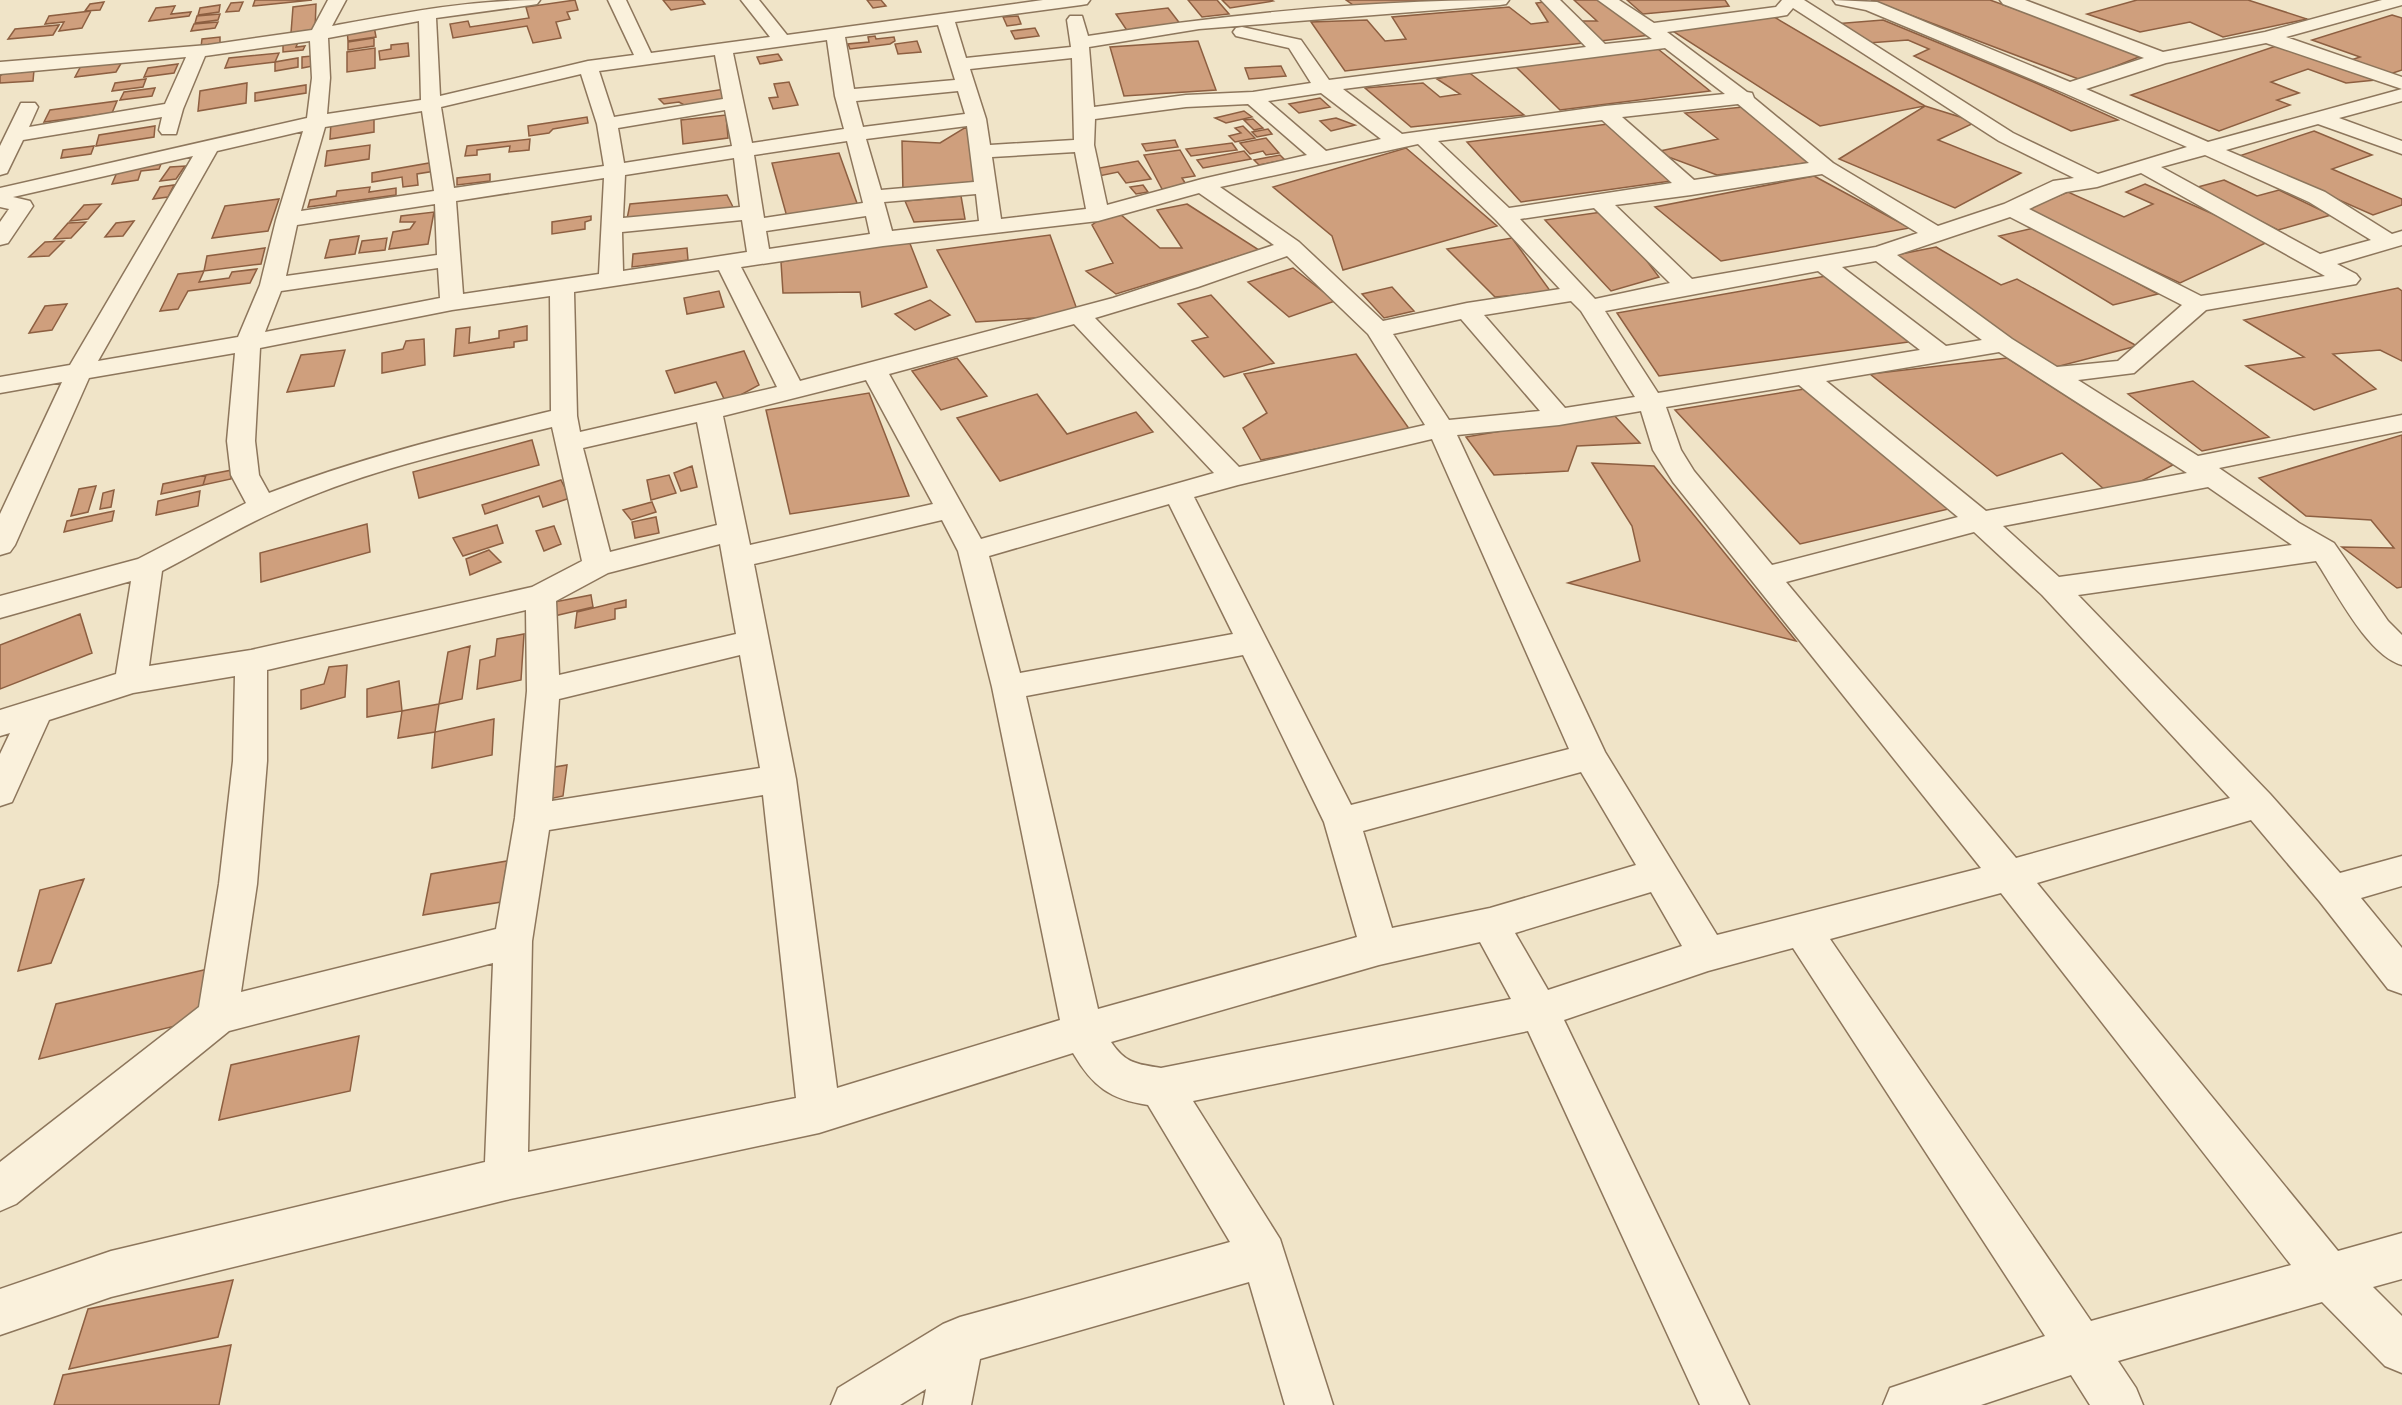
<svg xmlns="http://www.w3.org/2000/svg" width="2402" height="1405" viewBox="0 0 2402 1405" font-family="Merriweather,serif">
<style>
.building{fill:#cf9f7d;stroke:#8d5f41;stroke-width:1.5}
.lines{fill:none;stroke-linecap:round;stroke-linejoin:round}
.minor-casing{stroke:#8d765c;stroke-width:3}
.minor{fill:#faf1dc;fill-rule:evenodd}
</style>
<rect width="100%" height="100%" fill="#f0e4c8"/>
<!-- building -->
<path class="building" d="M255 0H312L253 6Z
M575 0 578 10 567 12 570 19 556 22 561 38 533 43 527 26 453 38 450 24 468 21 470 27 529 18 526 7Z
M663 0H702L705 4 671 10Z
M867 0H881L886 6 873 8Z
M1188 0H1217L1229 14 1202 17Z
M1222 0H1271L1273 1 1230 8Z
M1346 0H1440L1356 7Z
M1561 0 1571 21H1597L1574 0H1599L1651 35 1345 71 1311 22 1367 20 1385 41 1406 39 1392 17 1509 7 1531 24 1548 22 1536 3Z
M1627 0H1725L1729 6 1643 14Z
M1871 0H1990L2144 55 2081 80Z
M2137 0H2248L2307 19 2223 37 2190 22 2140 32 2087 14Z
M104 2 100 10 85 11 90 4Z
M243 2 239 11 226 12 231 3Z
M316 4 315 30 291 33 293 7Z
M220 5 219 12 198 15 200 8Z
M175 6 171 14 191 12 189 16 149 21 156 8Z
M1168 8 1181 25 1128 32 1116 14Z
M91 11 82 28 59 31 64 22 45 24 49 16Z
M220 14 218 20 195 23 197 16Z
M1769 14 1925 106 1820 126 1671 30Z
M2392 15 2402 18V70L2390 74 2351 60 2360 57 2312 40Z
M1018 16 1021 24 1007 26 1003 17Z
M1883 20 2036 83 2118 120 2071 131 1914 56 1929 49 1908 40 1868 43 1833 24Z
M218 22 215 28 191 31 194 24Z
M59 25 53 35 8 39 15 29Z
M374 26 376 37 348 41 347 30Z
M1035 28 1039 36 1015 39 1011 31Z
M875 36 876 39 894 37 895 41 890 44 850 49 848 44 869 42 868 37Z
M220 37V44L201 47 202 39Z
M374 38V46L348 50V42Z
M917 41 921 52 898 54 895 44Z
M1198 41 1216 90 1124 96 1110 47Z
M298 42 296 47 305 46 303 50 283 52V44Z
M408 43 409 56 380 60 379 51 391 49V45Z
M2279 45 2376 80 2346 83 2308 69 2271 82 2299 93 2277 100 2290 105 2219 131 2131 95Z
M375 48V68L347 72V52Z
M1658 49 1710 91 1560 110 1515 66Z
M279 53 275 62 225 68 229 58Z
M778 54 782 60 760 64 757 57Z
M312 56 313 66 302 68V57Z
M298 58V67L275 71V62Z
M123 60 116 72 75 77 82 64Z
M178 64 174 73 144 77 148 68Z
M1281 66 1286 76 1249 79 1245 68Z
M34 70 33 81 0 83V76L4 73Z
M1467 71 1524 115 1411 127 1365 88 1423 83 1440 97 1460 94 1437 79Z
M146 79 143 87 112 91 115 83Z
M789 82 798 105 773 109 769 98 778 97 774 84Z
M247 83 246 103 198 111 200 91Z
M306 85V93L255 101V93Z
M155 88 152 96 120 100 124 92Z
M725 89 729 99 686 106 679 102 664 104 659 99Z
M1320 98 1330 107 1299 113 1289 104Z
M117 101 112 113 44 122 50 110Z
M1925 106 1976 122 1938 140 2021 173 1955 208 1839 159Z
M1743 107 1814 162 1717 175 1655 152 1718 139 1685 113Z
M1244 111 1252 117 1226 123 1215 118Z
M374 115V132L330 139 331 122Z
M726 115 728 138 683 144 681 120Z
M587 117 588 123 553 129 549 133 529 136 528 126Z
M1336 118 1355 125 1331 131 1320 121Z
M1253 119 1263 128 1254 130 1244 120Z
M1608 124 1671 181 1521 202 1467 142Z
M155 126 154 137 96 146 99 135Z
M1243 126 1255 138 1235 142 1229 136 1241 133 1235 128Z
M966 127 986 179 903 194 902 141 940 143Z
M1268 129 1272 134 1257 137 1252 132Z
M2314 131 2372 155 2332 169 2402 199V205L2373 215 2239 156Z
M1266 138 1279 153 1266 155 1263 151 1250 154 1240 143Z
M530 139 529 150 509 152 510 146 477 150V155L465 156 467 146Z
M1175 140 1178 147 1146 151 1142 144Z
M1232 143 1237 150 1191 156 1186 149Z
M370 145 369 159 325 166 327 151Z
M94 146 91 154 61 158 63 150Z
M1406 148 1497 226 1343 270 1332 236 1273 187Z
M1180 150 1195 176 1182 178 1187 186 1162 189 1144 155Z
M1244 151 1251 159 1203 168 1197 160Z
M839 153 858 206 787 217 772 163Z
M1280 155 1285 160 1259 165 1254 160Z
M1138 161 1151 179 1126 183 1118 172 1099 176 1094 169Z
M435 162V171L417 174 418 185 403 187 402 177 372 182V173Z
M161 164 159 169 141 171 138 180 112 184 118 170Z
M185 166 176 179 160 181 170 167Z
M490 174V181L457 185V178Z
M1814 176 1910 228 1721 261 1655 207Z
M2224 180 2257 196 2279 190 2331 215 2278 230 2194 188Z
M2145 184 2272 240 2180 283 2024 210 2068 192 2124 217 2153 204 2126 192Z
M174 185 168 197 153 199 160 187Z
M1143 185 1148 192 1136 194 1130 187Z
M370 187 369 192 396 188V195L308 207 310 200 336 196 337 191Z
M727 195 734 209 627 219 630 204Z
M961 196 965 219 914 222 905 201Z
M279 199 268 231 212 238 225 206Z
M101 204 88 219 70 221 84 205Z
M1187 204 1259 250 1116 294 1086 271 1113 263 1092 225 1114 209 1160 248H1182L1157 210Z
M1609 211 1659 277 1611 291 1545 220Z
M434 212 428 244 389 249 393 232 410 229 415 222H400L401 216Z
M591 216V220L585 222V229L552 234V222Z
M134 221 123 236 105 237 116 223Z
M86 222 71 238 54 239 68 223Z
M2034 228 2158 294 2113 305 1999 236Z
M1050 235 1079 315 976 322 937 250Z
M359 236 355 254 325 258 330 240Z
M907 236 927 287 862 307 860 292 783 293 781 262Z
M387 238 385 250 359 253 362 241Z
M1512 238 1551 292 1495 297 1447 249Z
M64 241 49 256 29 257 45 242Z
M1936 247 2001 285 2017 279 2137 346 2052 368 1896 255Z
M265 248 261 264 204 271 207 256Z
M687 248 688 260 632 267 633 254Z
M1293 268 1335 301 1289 317 1248 282Z
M257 269 250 283 188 291 178 309 160 311 178 274 204 271 199 282 229 278 232 272Z
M1826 276 1923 340 1659 376 1617 313Z
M1392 287 1414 311 1384 318 1362 294Z
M2398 288 2402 291V361L2380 350 2333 354 2376 389 2314 410 2246 366 2304 357 2244 320Z
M719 291 724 307 687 314 684 298Z
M1211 295 1274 363 1224 377 1192 341 1208 337 1178 304Z
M930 300 950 315 915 330 895 314Z
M67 304 52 330 29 333 45 306Z
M527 326V340L514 342V347L454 356 456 329 470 327 469 343 499 338V331Z
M424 339 425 365 382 373V353L403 349 406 341Z
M345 350 334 386 287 392 301 355Z
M744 351 759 385 726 403 716 382 675 393 666 371Z
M1356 354 1410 430 1261 460 1243 428 1267 413 1244 374Z
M957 358 987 396 941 410 912 371Z
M2007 358 2173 465 2112 496 2062 453 1997 476 1870 374Z
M2193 381 2269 437 2202 451 2128 394Z
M1817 387 1961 506 1800 544 1675 410Z
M869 393 909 496 790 514 766 410Z
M1037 394 1067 434 1136 412 1153 432 1000 481 957 418Z
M1611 412 1640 443 1577 446 1568 471 1494 475 1466 437Z
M2402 435V587L2397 588 2342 547 2394 548 2371 520 2306 516 2259 478Z
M532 440 539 465 419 498 413 472Z
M1592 463 1654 466 1796 641 1568 583 1640 561 1632 526Z
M692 466 697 487 681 491 674 473Z
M232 470 231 479 203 485 206 475Z
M206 475 203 485 161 494 163 484Z
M669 475 676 493 651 500 647 480Z
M561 480 570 498 543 507 539 496 485 514 482 505Z
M96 486 88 512 71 516 79 489Z
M114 490 111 507 100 509 103 493Z
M200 491 198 506 156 515 158 501Z
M652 502 656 512 631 520 623 510Z
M114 511 112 521 64 532 67 521Z
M656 517 659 533 635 538 632 522Z
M367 524 370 552 261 582 260 553Z
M497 525 503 543 463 556 453 538Z
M554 526 561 544 544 551 536 531Z
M489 550 501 562 470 575 466 559Z
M591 595 593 607 550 617 549 603Z
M626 600V607L615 609V619L575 628 577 612Z
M80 614 92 653 0 689V645Z
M524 634 521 680 477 689 480 660 495 656 497 639Z
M470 646 462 699 439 704 448 652Z
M347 665 345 697 301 709V690L324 684 329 667Z
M399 681 402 711 367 717V689Z
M439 704 435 732 398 738 402 711Z
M494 719 492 755 432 768 435 732Z
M567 765 563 796 540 801 543 769Z
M507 861 501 902 423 915 431 874Z
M84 879 51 963 18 971 40 890Z
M208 969 196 1021 39 1059 56 1004Z
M359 1036 350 1091 219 1120 231 1065Z
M233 1280 218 1337 69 1369 88 1309Z
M231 1345 219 1405H54L63 1375Z"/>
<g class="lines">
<!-- minor casing -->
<g class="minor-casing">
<path id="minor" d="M328 0H346L332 26C402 13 468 0 540 0L537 4 531 5 436 18 440 96 588 61 634 55 608 0H626L651 53 770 37 741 0H759L787 35 1043 0H1090L1087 4 1081 5 955 22 966 58 1071 47 1067 20 1070 16H1082L1088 36C1227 14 1368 0 1509 0L1506 4 1500 5 1199 29 1089 47 1094 107 1186 95 1253 92 1311 83 1289 48 1236 36 1233 32 1236 28 1242 27 1301 40 1329 80 1586 47 1541 0H1560L1605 44 1652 39 1598 0H1619L1654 23 1776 7 1782 0H1804L2013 133 2098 174 2187 147 2062 92 1866 10 1836 4 1833 0 1877 2 2070 82 2144 58 2003 4 2000 0H2025L2163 52 2265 32 2382 0H2402V5L2286 37 2402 77V89L2266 43 2166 63 2086 89 2208 142 2402 89V101L2339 118 2402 141V154L2318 124 2226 150 2325 192 2392 234 2402 231V245L2337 264 2356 274 2360 279 2356 284 2206 310 2134 373 2078 380 2198 456 2402 415V431L2219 468 2299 523 2334 543 2388 621 2402 635V665C2367 655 2336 591 2316 561L2078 595 2270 794 2340 873 2402 856V886L2361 898 2402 948V994L2388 989 2320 902 2251 820 2037 883 2338 1251 2402 1233V1279L2373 1287 2402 1316V1373L2385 1366 2322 1302 2118 1361 2136 1388 2143 1405H2090L2071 1375 1981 1405H1883L1890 1388 2045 1336 1793 948 1708 971 1564 1020 1749 1405H1700L1528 1031 1193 1101 1280 1239 1333 1405H1285L1249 1282 980 1359 971 1405H923L926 1389 900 1405H831L838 1388 943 1324 960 1317 1230 1242 1148 1105C1110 1099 1093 1087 1073 1053L819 1133 506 1200 111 1297 0 1335V1289L111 1251 485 1162 493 963 229 1031 16 1204 0 1211V1162L199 1007 219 884 233 761 235 676 133 693 49 720 12 802 0 806V754L10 733 0 736V710L116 674 131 581 0 618V596L138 559 246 503 231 475 227 441 235 353 89 378 15 545 10 552 0 555V514L62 382 0 393V377L70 365 193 156 13 197 30 201 33 206 8 243 0 245V222L9 209 0 207V188L307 118 312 78 310 41 205 56 183 109 176 134H162L159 130 162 117 23 140 7 173 0 175V146L21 103H35L38 107 29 127 165 104 186 57 0 74V62L208 45 312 30ZM1793 8 1999 141 2074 178 2053 181 2004 204 1938 226 1833 163 1754 98 1752 93 1747 92 1667 32 1781 16 1787 15ZM419 21 421 100 327 114 330 78 328 38ZM938 25 955 80 854 89 845 37ZM827 40 835 96 844 129 752 143 733 53ZM1665 48 1725 94 1605 106 1402 134 1343 89ZM715 55 723 99 614 117 599 71ZM1072 58 1074 140 990 145 986 119 970 69ZM581 74 597 124 604 166 454 188 441 107ZM958 91 965 114 863 127 856 101ZM1321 93 1381 139 1326 151 1268 101ZM1248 104 1307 155 1202 179 1107 205 1094 145 1095 119 1186 107ZM1738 104 1809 163 1694 180 1622 117ZM725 110 732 146 624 163 618 128ZM422 111 434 191 301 211 325 127ZM1602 120 1672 183 1509 208 1438 141ZM967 126 974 182 881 190 866 139ZM303 131 276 220 260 285 238 337 98 361 217 151ZM847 141 863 203 764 218 754 155ZM1418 144 1496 220 1560 289 1467 303 1383 321 1299 242 1220 187ZM1075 152 1086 209 1001 219 992 157ZM2205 155 2309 202 2371 240 2320 254 2161 167ZM734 158 740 207 623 218 625 175ZM2141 173 2325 276 2201 296 2029 209 2066 192 2097 187ZM1822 174 1918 233 1876 247 1692 279 1615 205 1691 195ZM604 178 599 274 463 294 456 201ZM1199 193 1274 245 1113 298 800 381 741 267 883 246 1098 221ZM976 194 979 221 892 231 884 202ZM435 204 437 255 286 276 297 225ZM1594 208 1670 283 1595 299 1520 219ZM866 216 870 234 769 249 766 231ZM2010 217 2182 305 2118 361 2057 367 2012 339 1897 255ZM742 220 747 252 623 271 622 232ZM1287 256 1368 334 1425 425 1239 467 1095 318 1198 287ZM1876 261 1982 340 1946 346 1842 267ZM438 268 440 298 265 332 281 291ZM719 270 777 387 580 432 577 416 574 292ZM1818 271 1920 350 1658 393 1605 311ZM550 296 551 411C454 435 362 457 269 493L259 475 255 441 260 348 452 310ZM1571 301 1581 311 1635 397 1565 408 1484 315ZM1461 319 1540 411 1449 420 1393 334ZM1074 324 1214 473 981 539 889 374ZM1999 352 2187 473 1986 511 1826 381ZM866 380 933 504 750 545 723 416ZM1799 385 1958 517 1772 565 1694 471 1681 450 1666 407ZM1641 411 1653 450 1673 482 1981 868 1717 935 1605 752 1457 435 1559 425ZM697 422 717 525 610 552 583 448ZM552 427 582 561 532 587 251 650 149 666 162 571C199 552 234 530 272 513 360 471 458 450 552 427ZM1432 439 1569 749 1351 805 1194 497 1238 485ZM2208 487 2292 545 2059 577 2003 526ZM1169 504 1233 634 1020 673 989 556ZM942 520 958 551 992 687 1060 1020 837 1088 796 779 754 564ZM1974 532 2042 595 2230 798 2016 858 1786 582ZM720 544 736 634 559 675 556 601 608 573ZM526 610 527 691 515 818 496 929 241 992 257 884 267 761V670ZM740 655 760 768 552 801 559 699ZM1243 655 1324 822 1357 937 1098 1009 1026 696ZM1581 772 1636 865 1490 908 1392 928 1363 831ZM763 795 796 1098 528 1152 532 941 549 830ZM1651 892 1682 946 1548 990 1515 933ZM2001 893 2291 1265 2091 1321 1830 939ZM1480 942 1511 999 1161 1068C1137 1064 1126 1064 1111 1042L1379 965Z"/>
</g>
<!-- minor -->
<use href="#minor" class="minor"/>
</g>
</svg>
